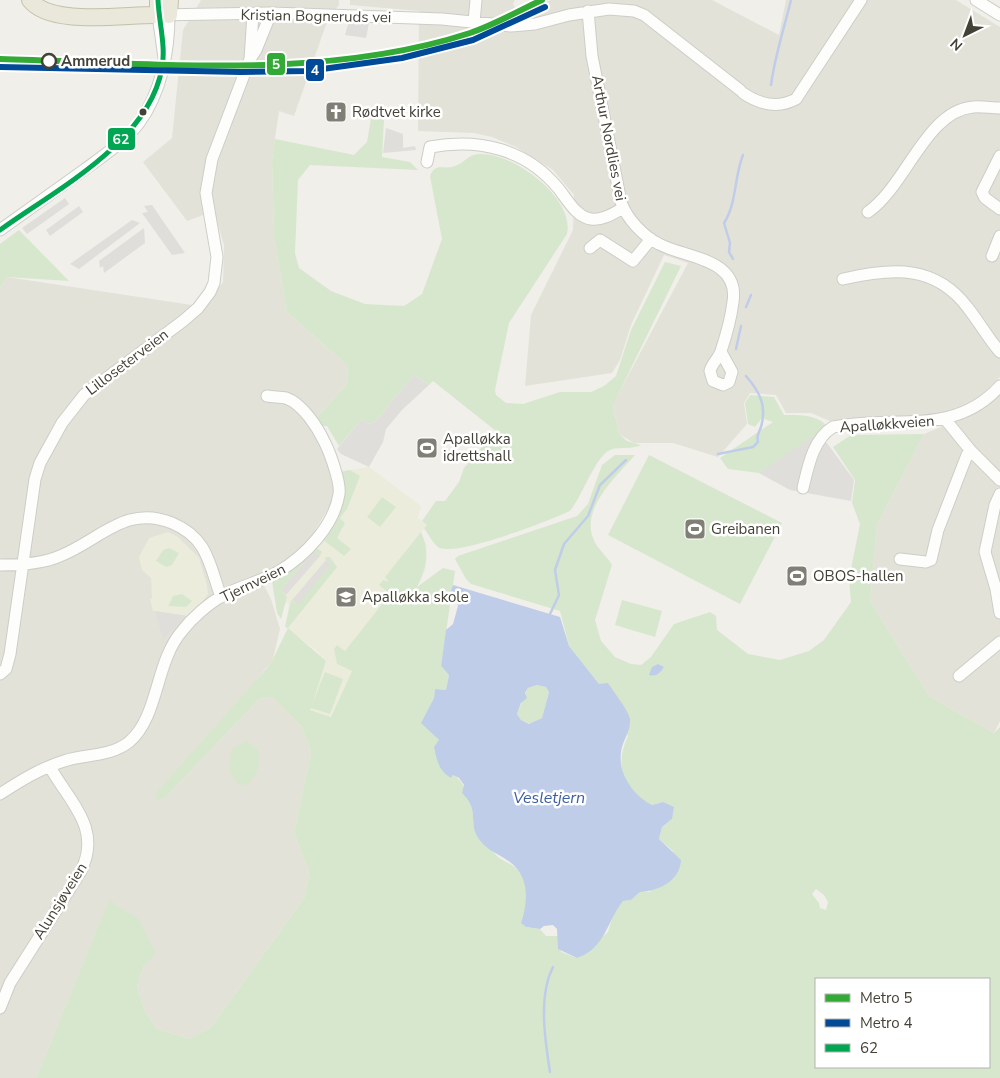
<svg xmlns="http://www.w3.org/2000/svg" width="1000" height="1078" viewBox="0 0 1000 1078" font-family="'Nunito Sans',sans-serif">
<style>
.residential{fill:#e3e2d8}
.education{fill:#ececdd}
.green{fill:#d7e7cd;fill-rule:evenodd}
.parking{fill:#dfdeda}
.water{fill:#c0cde9;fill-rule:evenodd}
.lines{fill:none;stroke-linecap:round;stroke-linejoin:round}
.stream{stroke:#c0cde9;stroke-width:2.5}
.minor-casing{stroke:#cdcdc8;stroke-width:13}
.highway-casing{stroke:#c4c1a9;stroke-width:18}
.minor{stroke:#fdfdfc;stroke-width:11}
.highway{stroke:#eae8db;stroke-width:16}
.bus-1-casing{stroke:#fff;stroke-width:9}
.bus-1{stroke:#00a651;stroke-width:5}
.metro-1-casing{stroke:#fff;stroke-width:10}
.metro-2-casing{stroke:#fff;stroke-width:10}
.metro-1{stroke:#32aa35;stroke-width:6}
.metro-2{stroke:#004a98;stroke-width:6}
.stop-dot{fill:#fff;stroke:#444237;stroke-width:2.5}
.bus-dot{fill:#444237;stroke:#fff;stroke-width:2}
.labels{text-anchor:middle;stroke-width:5;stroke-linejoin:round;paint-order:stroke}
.street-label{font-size:15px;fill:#444237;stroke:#fff}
.stop-label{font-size:15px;font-weight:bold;fill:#444237;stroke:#fff;text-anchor:start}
.poi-label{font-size:15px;fill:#444237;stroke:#fff;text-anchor:start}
.water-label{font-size:16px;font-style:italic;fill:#3d5ea3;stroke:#fff}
.line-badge{stroke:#fff;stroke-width:2}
.badge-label{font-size:14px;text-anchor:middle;font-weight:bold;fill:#fff}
</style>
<rect width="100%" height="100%" fill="#f0efea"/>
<!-- residential -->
<path class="residential" d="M201 0H339V5L328 19 294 116 279 111 272 159 274 237 287 312 348 366 347 384 314 420 331 443 335 497 310 539 284 562 259 576 271 599 280 629 273 659 168 795 259 699 272 697 302 727 311 753 294 833 309 871 305 897 211 1027 190 1039 157 1029 144 1009 137 986 144 966 109 901 36 1078H0V288L7 277 205 307 223 282 224 245 214 211 187 221 143 162 172 138 183 30Z
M350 0H515L513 4 519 14 551 0H712L779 35 786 0H956L1000 27V377L977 400 963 408 930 416 832 422 811 413H786L776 395 750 393 744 403 747 424 718 457 673 443H634L619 434 613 404 688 263 664 255 631 325 620 360 612 373 525 386 531 315 573 230 574 195 553 170 516 147 492 137 474 133 418 131 419 11 350 5Z
M1000 395V721L994 733 929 696 870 601 877 525 924 434 974 413Z"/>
<!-- education -->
<path class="education" d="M369 467 421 506 418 518 427 525 421 532 427 546 425 571 352 671 331 717 310 710 326 661 316 650 285 627 289 606 272 581 322 538 344 471Z
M168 532 178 537 199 558 207 585 208 594 203 601 187 616 153 611 150 599 152 598 151 578 142 570 139 557 149 538Z"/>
<!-- green -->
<path class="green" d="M372 113 384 120 382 157 410 162 418 170 310 165 298 180 295 253 299 268 331 291 365 304 404 306 422 294 442 239 430 176C435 163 442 169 452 167 463 165 468 154 479 154 513 152 575 198 567 234L509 323 495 390 496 395 506 403 523 404 560 392H591L604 386 616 376 631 330 665 262 681 266 613 405 619 434 627 441 641 445C632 450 619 446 610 450 595 457 583 495 570 511 551 520 454 558 438 547 433 543 428 534 424 528L427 525 422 521 436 501H445L459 482 464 468 496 431 433 381 429 385 414 375 375 422 369 424 362 419 339 446 327 426H319L314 420 347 384 348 366 287 312 274 237 272 159 275 139 354 155 367 142Z
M19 230 69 281 7 277 0 288V244Z
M750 395 774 397 784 415C799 415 822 414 830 431L759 473 728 469 720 458 773 422 762 418 755 427 748 424 745 403Z
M924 434 877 525 870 601 929 696 994 733 1000 727V1078H36L109 900 139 919 156 954 144 966 137 986 144 1009 157 1029 190 1039 211 1027 305 897 309 871 294 833 311 753 302 727 272 697 259 699 168 795 157 801 155 794 266 669 273 659 288 628 285 627 291 600 297 604 331 564 325 559 326 557H330L337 567 288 628 326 661 312 705 325 672 343 679 330 714 311 708 310 710 331 717 352 671 337 664 334 649 337 645 345 651 390 594 379 585 383 580 389 582 385 577 421 532C430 552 427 568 417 587L443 568 455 571 441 666 449 675 446 690 435 689 434 698 422 723 439 740 451 778 453 775C465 780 475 811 473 824 481 834 488 847 497 856 505 864 516 863 523 877 530 892 524 911 526 927L540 929 546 936H558L561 952 577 958 608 932 614 912 623 901 631 900 640 892H650L673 851 659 839 662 827 672 819 663 802 652 805C623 790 614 765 628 736L599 684 569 646 560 611 471 584 466 579 455 559 458 556 577 516 588 504 602 465 615 455H635C615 478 574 514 598 547 602 553 608 558 612 565L595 620 601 641 615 657 631 664 641 665 651 657 674 624 710 612 716 616 717 630 748 654 780 660 809 651 824 640 851 602 849 579 860 524 852 503 855 480 833 447 851 435ZM816 889 824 895 828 902 826 910 820 908 819 903 812 894ZM816 979H989V1067H816Z
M649 455 782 523 740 604 608 535Z
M350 470 360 476 347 509 340 518 345 523 337 538 351 549 344 556 322 539 340 472Z
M382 497 396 507 380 527 367 517Z
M315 547 322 552 320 556 314 551 281 590 287 597 281 619 277 613 272 581Z
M169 548 179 553 172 565 166 567 156 561 163 550Z
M182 594 192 601 186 607 168 606 173 596Z
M622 600 662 611 655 637 615 625Z
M537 685 546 687 549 692 542 718 530 724 521 720 517 714 528 688Z
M247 741 257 748C261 754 260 760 258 767 250 804 217 777 234 747Z"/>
<!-- parking -->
<path class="parking" d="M349 21 369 23 366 38 345 35Z
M386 128 403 134V148L415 146 416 150 383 153Z
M65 198 69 204 27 234 22 228Z
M152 205 185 253 172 255 142 213 148 212 144 206Z
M79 206 83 212 50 236 46 230Z
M132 220 140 223 79 269 70 264Z
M144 228 145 243 104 273 103 266 100 268 99 261Z
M414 375 429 385 402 410 386 429 383 442 369 467 341 454 337 449 362 419 369 424 375 422Z
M810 438 827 443 854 480 851 501 790 490 759 473Z
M314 551 320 556 286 595 281 590Z
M326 560 331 564 298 605 292 600Z
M155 611 187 616 163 639Z"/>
<!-- water -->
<path class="water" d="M453 585 560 617 569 646 599 684 608 683C613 691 629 711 630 719 631 732 622 741 621 752 618 774 633 795 652 805L663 802 674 807 672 819 662 827 659 839 681 860C680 881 659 891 640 892L631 900 623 901C607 921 605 949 577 958L558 949 557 929 553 925 544 926 540 929 526 927 521 923C528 902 530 877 510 862 498 853 486 851 477 836 469 821 479 809 462 793L464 785 459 778 453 775 451 778C438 770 437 760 434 747L439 740 421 723 434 698 435 689 446 690 449 675 441 666 446 630 453 624 458 606 451 591ZM537 685 546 687 549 692 542 718 529 724 521 720 517 714 521 703 527 698 525 693 528 688Z
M658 664 664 667C660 673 657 677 649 675L652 667Z"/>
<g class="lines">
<!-- stream -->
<path class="stream" d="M771 85C775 55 784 29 791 0
M733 259 729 252 730 243 724 223C737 203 734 177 743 155
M746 307 751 295
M736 349 741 326
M718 454 753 447 758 442C756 435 759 433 761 427 767 406 760 392 746 376
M550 614 559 595 555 570 564 544 588 516 600 485 626 460
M550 1072C545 1040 538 996 553 967"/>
<!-- minor casing -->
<g class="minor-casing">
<path id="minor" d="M976 0 1000 15
M588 11 592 56 621 202C627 219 643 236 659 244 685 258 740 258 733 302 731 318 726 336 721 351 719 358 712 363 710 371L713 381 723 385 729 382 732 372 721 352
M253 14 250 59 256 50 271 13
M474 22 476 0
M164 58 158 15 271 13 442 19 511 26 535 24 569 15 609 9 634 11 644 15 740 90
M743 93C759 104 778 109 796 99L861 0
M1000 156 982 192 985 198 1000 209
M427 162 430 147C479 138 526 149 558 188 567 199 576 217 591 219 602 221 614 213 623 208
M868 212C906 186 926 111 973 107 982 106 991 108 1000 108
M0 230C28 210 56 190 84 170 103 156 124 142 139 123 161 93 169 52 169 15
M590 248 600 240 633 261 651 239
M992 256 1000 236
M843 279C892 268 935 264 968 308 979 322 988 338 1000 352
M945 419 971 451 1000 480
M803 488C808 467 813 439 833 427 893 414 953 438 1000 386
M1000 494 995 505 985 552 996 589 1000 613
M900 559 926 562 931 560 938 530 967 455 971 451
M0 565C19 565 42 564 60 556 100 540 126 504 172 523 184 528 195 536 202 547 211 561 215 581 221 597
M0 674 6 669 10 654 35 479 40 463 62 423 84 395 183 321 198 308 210 292 214 283 217 257 206 193 212 159 250 59
M959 676 1000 642
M0 794C20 781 41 768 64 761 85 754 110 757 129 742 159 717 155 662 182 631 192 618 208 604 222 596 240 586 260 582 278 572 305 556 334 526 339 494 341 483 330 453 325 443 318 428 303 404 286 398 280 397 273 397 267 396
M0 1008 10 983 81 871C102 828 70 803 50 767"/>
</g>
<!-- highway casing -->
<g class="highway-casing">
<path id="highway" d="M30 0C51 27 126 14 158 15V0
M169 15 170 0"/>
</g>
<!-- minor -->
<use href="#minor" class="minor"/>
<!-- highway -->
<use href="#highway" class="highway"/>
<!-- bus-1 casing -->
<g class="bus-1-casing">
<path id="bus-1" d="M0 230C57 189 149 142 162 68 166 46 159 23 158 0"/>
</g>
<!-- bus-1 -->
<use href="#bus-1" class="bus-1"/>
<!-- metro-1 casing -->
<g class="metro-1-casing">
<path id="metro-1" d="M0 59C152 63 323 81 470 33 494 25 518 11 542 0"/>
</g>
<!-- metro-2 casing -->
<g class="metro-2-casing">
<path id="metro-2" d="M0 67 241 72 308 71 402 58 473 40 545 7"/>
</g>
<!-- metro-1 -->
<use href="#metro-1" class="metro-1"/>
<!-- metro-2 -->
<use href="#metro-2" class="metro-2"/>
</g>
<!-- icons -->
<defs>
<g id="church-square" transform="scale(1.125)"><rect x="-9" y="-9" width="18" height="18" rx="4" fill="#807f76" stroke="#fff"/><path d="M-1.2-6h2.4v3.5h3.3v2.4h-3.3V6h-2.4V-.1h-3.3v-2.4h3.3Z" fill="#fff"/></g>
<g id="stadium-square" transform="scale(1.125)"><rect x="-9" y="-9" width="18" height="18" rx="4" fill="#807f76" stroke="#fff"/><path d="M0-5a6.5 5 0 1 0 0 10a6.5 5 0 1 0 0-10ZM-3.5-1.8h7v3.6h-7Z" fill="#fff"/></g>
<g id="school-square" transform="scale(1.125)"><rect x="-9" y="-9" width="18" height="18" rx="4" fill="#807f76" stroke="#fff"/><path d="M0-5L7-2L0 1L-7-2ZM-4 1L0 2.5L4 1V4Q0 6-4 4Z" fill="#fff"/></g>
</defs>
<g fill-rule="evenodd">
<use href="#church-square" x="336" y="112"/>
<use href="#stadium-square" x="427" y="448"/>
<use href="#stadium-square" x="695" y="529"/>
<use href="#stadium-square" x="797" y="576"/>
<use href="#school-square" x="346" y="597"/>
</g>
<!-- markers -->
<circle class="stop-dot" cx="49" cy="61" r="7"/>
<circle class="bus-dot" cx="143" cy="112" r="4.5"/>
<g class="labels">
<!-- street labels -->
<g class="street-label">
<text transform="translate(316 16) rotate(1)" y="5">Kristian Bogneruds vei</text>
<text transform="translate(609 138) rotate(79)" y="5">Arthur Nordlies vei</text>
<text transform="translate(127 362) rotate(-37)" y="5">Lilloseterveien</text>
<text transform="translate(887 424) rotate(-4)" y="5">Apalløkkveien</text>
<text transform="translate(253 583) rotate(-26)" y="5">Tjernveien</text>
<text transform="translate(60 901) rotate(-58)" y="5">Alunsjøveien</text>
</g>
<!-- stop labels -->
<g class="stop-label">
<text x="61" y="66">Ammerud</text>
</g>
<!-- poi labels -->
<g class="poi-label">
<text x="352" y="117">Rødtvet kirke</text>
<text x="443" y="444">Apalløkka<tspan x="443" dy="17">idrettshall</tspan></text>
<text x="711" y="534">Greibanen</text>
<text x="813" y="581">OBOS-hallen</text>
<text x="362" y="602">Apalløkka skole</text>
</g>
<!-- water labels -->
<g class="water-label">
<text x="549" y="803">Vesletjern</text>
</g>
</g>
<g class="line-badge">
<rect x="266" y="52" width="20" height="24" rx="5" fill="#32aa35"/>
<rect x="305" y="58" width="20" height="24" rx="5" fill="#004a98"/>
<rect x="107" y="127" width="29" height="24" rx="5" fill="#00a651"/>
</g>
<g class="badge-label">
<text x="276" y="69">5</text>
<text x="315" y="75">4</text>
<text x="121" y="144">62</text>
</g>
<!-- legend -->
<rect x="815" y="978" width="175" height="90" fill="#ffffff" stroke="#b4b3af"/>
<rect x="825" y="994" width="25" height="8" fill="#32aa35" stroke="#b4b3af"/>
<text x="860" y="1003" font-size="15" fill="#444237">Metro 5</text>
<rect x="825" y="1019" width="25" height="8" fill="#004a98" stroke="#b4b3af"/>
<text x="860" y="1028" font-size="15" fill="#444237">Metro 4</text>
<rect x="825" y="1044" width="25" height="8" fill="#00a651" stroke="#b4b3af"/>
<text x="860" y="1053" font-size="15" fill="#444237">62</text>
<!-- north arrow -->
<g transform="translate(965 35) rotate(222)" stroke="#ffffff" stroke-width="4" paint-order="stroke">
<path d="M0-4L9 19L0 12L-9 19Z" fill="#444237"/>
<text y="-8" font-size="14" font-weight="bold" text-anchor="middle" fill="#444237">N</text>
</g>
</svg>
